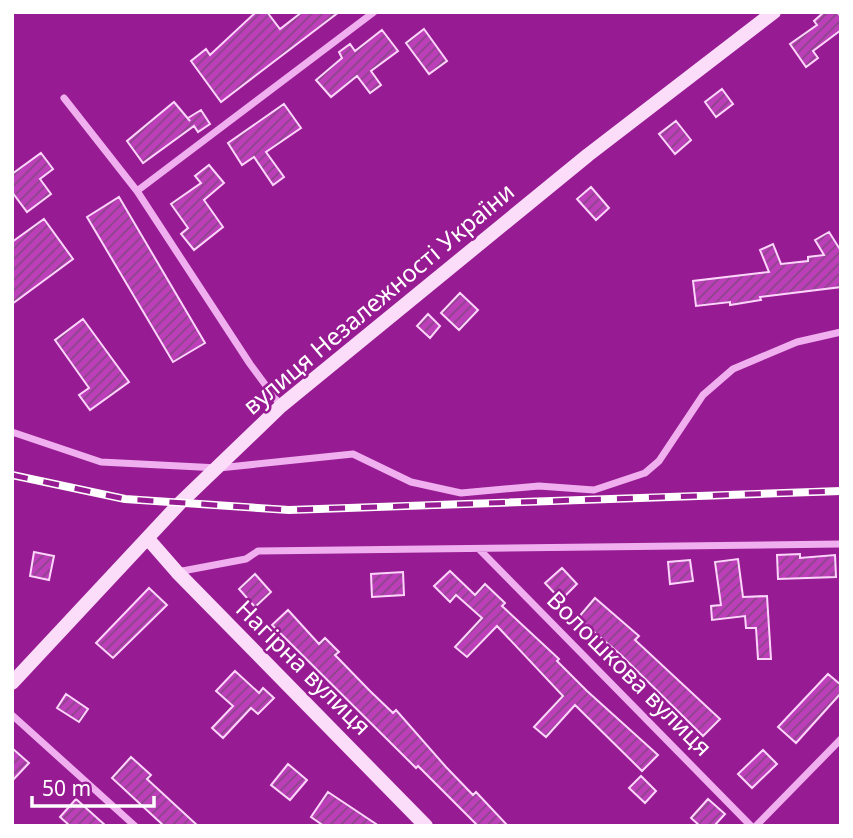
<svg xmlns="http://www.w3.org/2000/svg" width="853" height="838" viewBox="0 0 853 838" font-family="'Noto Sans',sans-serif">
<style>
.building{fill:url(#building-hatch);stroke:#fbd6fa;stroke-width:2}
.lines{fill:none;stroke-linecap:round;stroke-linejoin:round}
.street{stroke:#f0afef;stroke-width:7}
.secondary{stroke:#fbddfa;stroke-width:14}
.rail-casing{stroke:#fff;stroke-width:8}
.rail{stroke:#971b92;stroke-width:5;stroke-dasharray:16;stroke-linecap:butt}
.labels{text-anchor:middle;stroke-width:5;stroke-linejoin:round;paint-order:stroke}
.street-label{font-size:24px;fill:#fff;stroke:#971b92}
</style>
<defs>
<pattern id="building-hatch" width="6" height="6" patternUnits="userSpaceOnUse" patternTransform="scale(1.75)"><rect width="6" height="6" fill="#bc3fb9"/><path d="M-1 1l2-2M0 6l6-6M5 7l2-2" fill="none" stroke="#8a4588"/></pattern>
</defs>
<rect width="100%" height="100%" fill="#971b92"/>
<!-- building -->
<path class="building" d="M256 12H267L280 29 302 12H339L221 102 191 61 206 49 210 55Z
M824 12H837L841 17V30L813 51 818 58 806 67 790 44 817 25 814 21Z
M424 29 447 61 429 74 406 43Z
M382 30 398 51 371 71 381 85 370 93 357 76 331 97 316 80 342 58 339 52 350 44 355 51Z
M722 89 733 104 716 117 705 102Z
M174 102 190 121 188 118 201 110 210 124 198 132 194 126 143 163 127 141Z
M284 104 301 128 266 152 284 177 273 185 254 157 242 165 228 143Z
M676 121 691 140 675 154 659 134Z
M41 153 53 169 40 179 51 194 27 212 12 192V174Z
M209 165 224 183 204 200 223 227 194 250 181 234 188 228 171 204 201 183 195 176Z
M591 187 609 208 596 220 577 199Z
M119 197 205 343 173 362 87 217Z
M44 219 73 259 12 304V242Z
M829 232 841 251V287L760 297 761 300 730 305V302L696 306 693 281 769 272 760 250 773 244 781 264 808 261V257L824 255 815 240Z
M460 293 478 310 459 330 441 313Z
M428 314 440 326 430 338 417 326Z
M83 319 129 382 90 410 79 395 89 388 55 340Z
M34 552 54 556 49 580 30 576Z
M800 554V558L835 555 836 577 778 579 777 555Z
M738 559 743 597 767 596 771 659H758L756 628H746L745 616 712 620 711 606 721 605 715 562Z
M690 560 693 581 670 584 668 562Z
M562 568 577 584 561 600 545 583Z
M450 571 475 595 485 584 505 603 502 606 559 659 557 661 587 691 658 755 642 771 575 705 546 737 534 727 563 696 497 626 467 657 455 647 482 618 456 595 450 602 434 586Z
M403 572 404 595 372 597 371 574Z
M255 574 271 592 255 607 239 589Z
M149 588 167 605 113 658 96 643Z
M595 598 639 636 635 640 720 719 703 736 621 655 578 618Z
M288 610 319 644 325 638 339 652 335 655 370 691 393 713 396 710 446 767 473 795 476 792 508 826H478L418 766 416 768 272 625Z
M235 671 259 693 263 688 274 698 258 714 251 708 223 738 212 728 233 706 216 691Z
M828 674 841 685V693L796 743 778 727Z
M66 694 88 709 79 722 57 708Z
M12 748 29 763 12 781Z
M763 750 777 764 752 788 738 774Z
M131 757 151 775 147 779 198 826H164L112 778Z
M288 764 307 780 290 800 271 785Z
M641 776 656 791 645 803 629 788Z
M328 792 379 826H324L311 817Z
M76 799 106 826H70L60 817Z
M708 799 725 814 714 826H700L691 818Z"/>
<g class="lines">
<!-- street -->
<path class="street" d="M64 98 137 191 250 364 281 406
M137 191 374 12
M12 432 101 462 219 468 353 454 411 482 461 493 539 486 594 490 645 473 659 461 703 395 733 369 797 342 841 332
M479 549 751 826
M177 572 246 559 258 551 841 544
M12 715 135 826
M756 826 841 739"/>
<!-- secondary -->
<path class="secondary" d="M149 540 177 572 426 826
M12 683 180 503 281 406 588 155 774 12"/>
<!-- rail casing -->
<g class="rail-casing">
<path id="rail" d="M12 475 125 499 289 510 841 491"/>
</g>
<!-- rail -->
<use href="#rail" class="rail"/>
</g>
<g class="labels">
<!-- street labels -->
<g class="street-label">
<text transform="translate(379 299) rotate(-40)" y="8">вулиця Незалежності України</text>
<text transform="translate(303 668) rotate(45)" y="8">Нагірна вулиця</text>
<text transform="translate(629 674) rotate(45)" y="8">Волошкова вулиця</text>
</g>
</g>
<!-- border -->
<rect width="853" height="838" fill="none" stroke="#ffffff" stroke-width="28"/>
<!-- scale -->
<path d="M32 796v10h122v-10" fill="none" stroke="#ffffff" stroke-width="3.5"/>
<text x="42" y="796" font-size="21" fill="#ffffff" stroke="#971b92" stroke-width="5" paint-order="stroke">50 m</text>
</svg>
